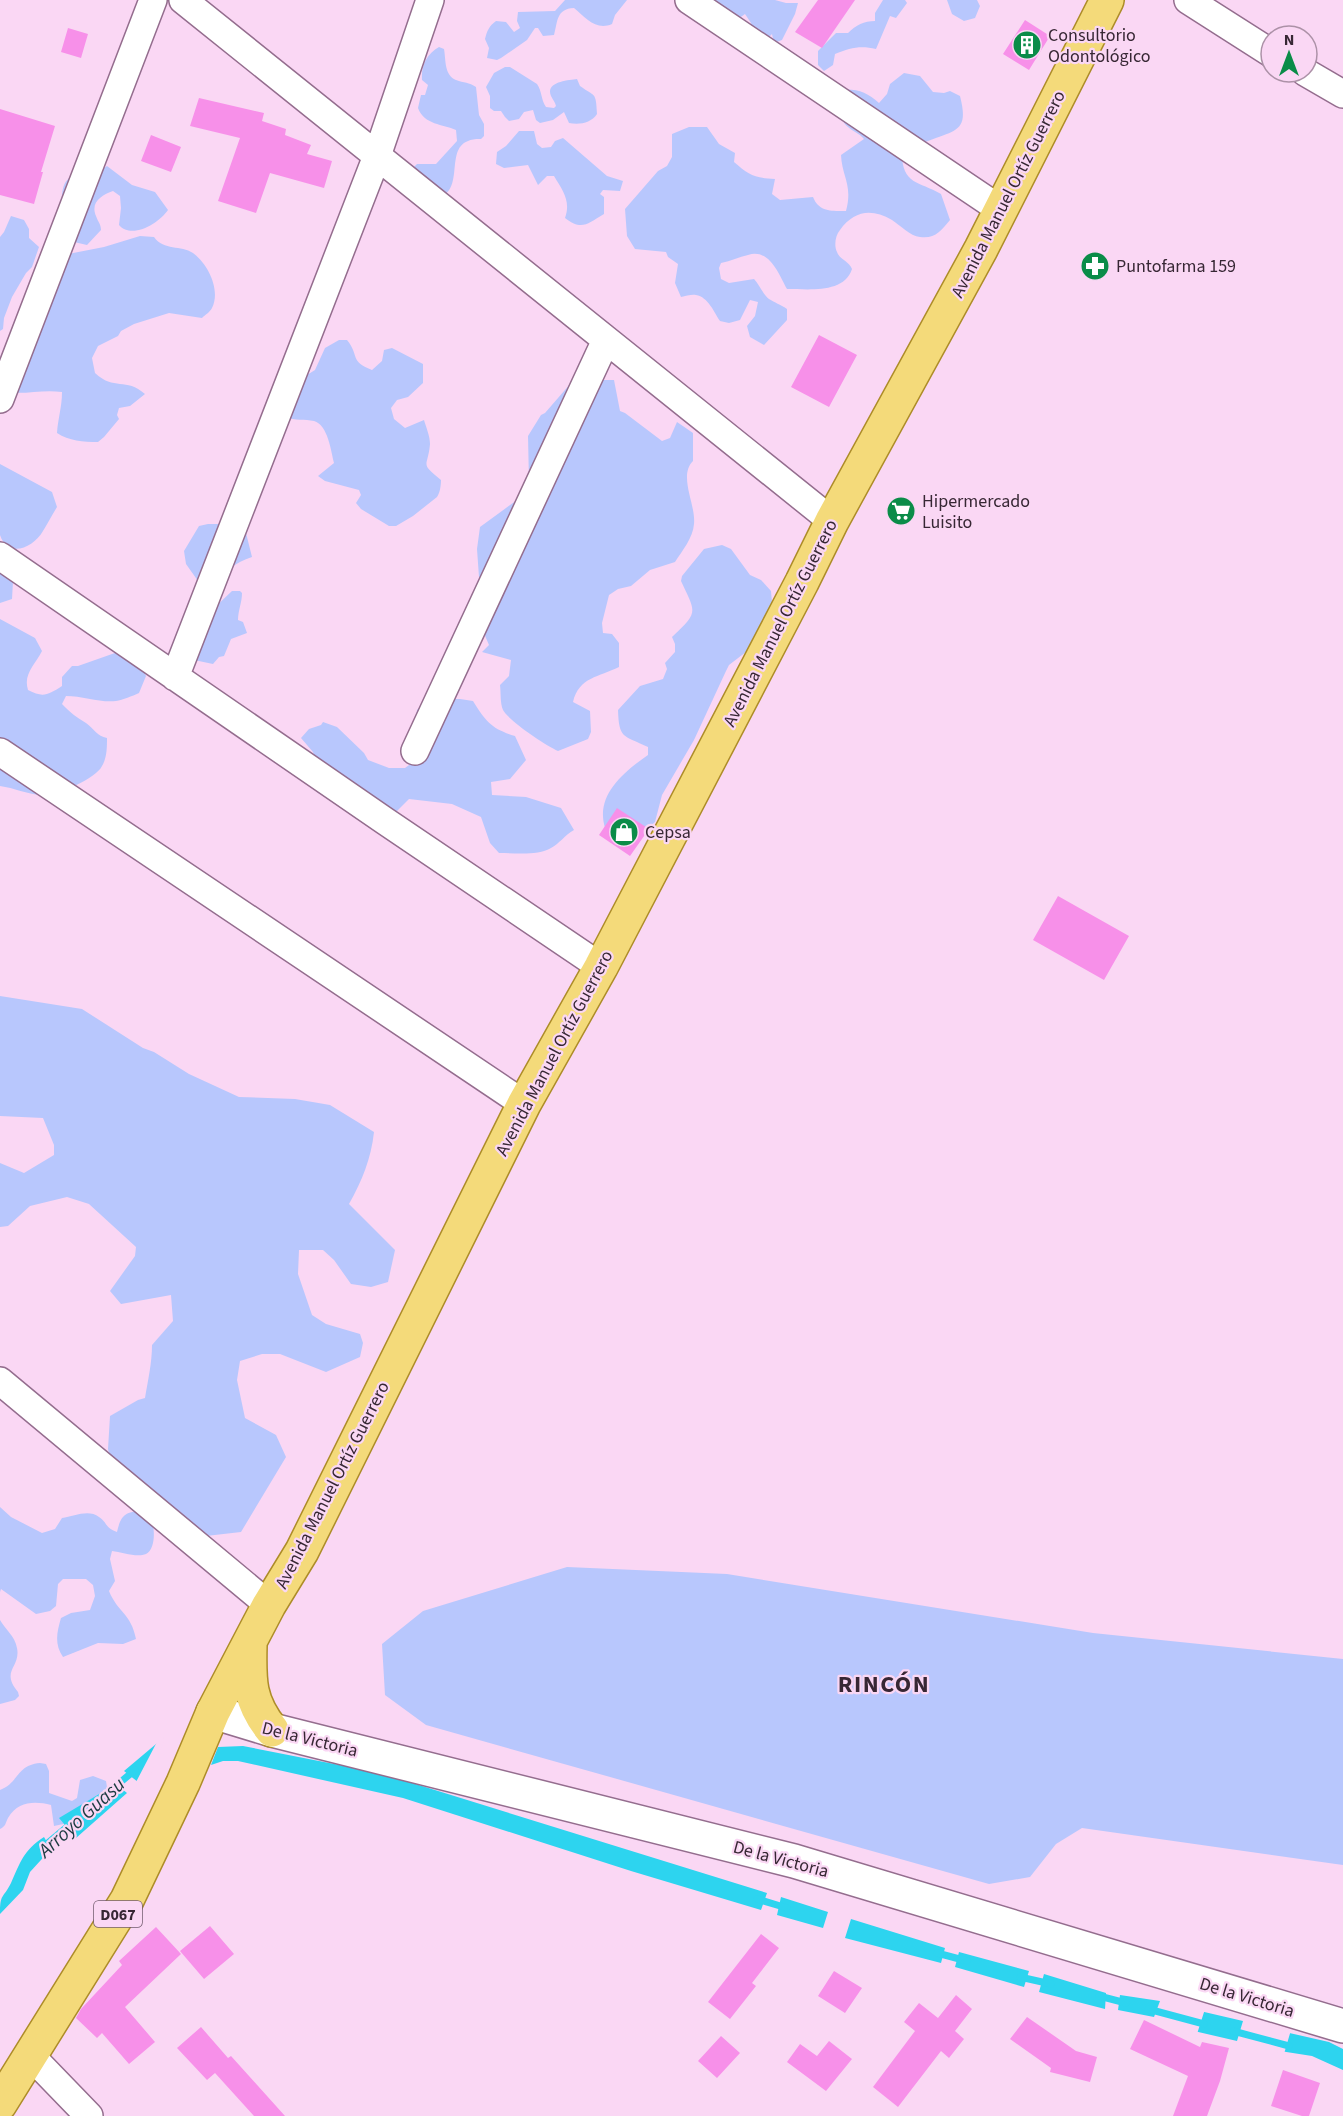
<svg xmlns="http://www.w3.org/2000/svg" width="1343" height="2116" viewBox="0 0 1343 2116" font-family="'Source Sans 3',sans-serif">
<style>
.green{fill:#b8c7fd}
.water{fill:#2dd4ef}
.pier{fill:#fad7f4}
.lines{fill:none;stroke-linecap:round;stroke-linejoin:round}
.stream{stroke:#2dd4ef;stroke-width:7}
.building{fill:#f790e9}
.minor-casing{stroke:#946d8e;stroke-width:30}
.secondary-casing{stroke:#946d8e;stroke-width:36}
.primary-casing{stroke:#ad8c28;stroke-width:36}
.minor{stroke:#fff;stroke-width:27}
.secondary{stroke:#fff;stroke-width:33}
.primary{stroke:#f4da7a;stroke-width:33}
.labels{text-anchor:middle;stroke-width:4.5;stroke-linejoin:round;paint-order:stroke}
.shield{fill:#fad7f4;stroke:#725c6e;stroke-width:1.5}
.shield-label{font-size:16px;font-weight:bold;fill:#372734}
.poi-label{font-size:18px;fill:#372734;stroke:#fad7f4;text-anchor:start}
.street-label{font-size:18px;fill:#372734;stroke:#fad7f4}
.water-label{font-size:20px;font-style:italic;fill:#1b3b41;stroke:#fad7f4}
.district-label{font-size:24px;font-weight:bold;letter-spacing:1.5px;fill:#372734;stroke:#fad7f4}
</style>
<rect width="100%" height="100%" fill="#fad7f4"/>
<!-- green -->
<path class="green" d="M565 0H627L615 15 612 24C596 31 586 18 574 8 556 9 558 21 554 35L543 36 538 28H535L527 40 501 58 497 60 487 58 489 48 485 39C487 31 489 26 496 21L506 22 514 32 520 28 517 21 518 12 555 11Z
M715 0H775L786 3H798L795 14 782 40 774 43 772 34 764 42 754 37 751 23 745 14 738 19 719 7Z
M883 0H905L907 3 896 18 890 16 876 49C860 45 850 48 835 54L833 65 824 71 818 65V51L836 33H848C856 25 864 21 875 21V13Z
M947 0H977L980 6 975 18 964 21 952 14Z
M439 47 444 49C446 60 444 75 456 80 464 83 469 82 476 87L479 115 484 124V136L481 139C441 138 465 182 444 195L412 169 417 164H436L457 141 456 130C443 124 424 125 418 108L421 95H425L428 85 422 80C421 65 427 54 439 47Z
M505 67H510L537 84C542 91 541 100 546 107L554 108 556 106C555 102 553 100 551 96 545 82 568 80 577 79L580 86C595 97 596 91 597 114 591 123 580 125 569 123L564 112 553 120 540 123 536 120 533 110 524 112 519 119 509 121 505 117 501 111H494L490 108V96L486 87 494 73Z
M904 73 920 76 933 92 944 93 950 91 960 96C969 131 957 130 928 141 919 144 912 150 902 153 902 185 919 181 941 194L950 220C941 231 935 239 920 237 910 236 900 225 892 220 871 208 854 211 840 230 835 236 834 246 837 252 840 260 849 261 852 269 844 294 808 289 787 289 779 275 770 248 748 255 739 257 731 261 721 263L719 268 721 279 729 283 754 279C759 284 764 296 769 299 775 303 780 304 787 309V320L764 345 750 337 747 326 755 316 758 302 750 300 740 320 729 323 720 321C714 312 708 297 696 295 692 294 686 296 681 297L675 283 678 264 668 257 666 252 635 249 627 236 625 209 658 171 667 166 672 157V134L689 127H707L719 144 735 153 734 162C749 175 754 178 775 179L772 194 780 200 813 197C819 212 831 211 846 211 853 185 842 177 841 155L864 139C859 133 854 132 848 127 837 118 840 103 839 90 856 88 867 92 879 103L887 94 890 84Z
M519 131H534L537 144 542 148 551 147 555 141 563 138 607 176 623 181 620 191 603 190 600 194 604 197V214C587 224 582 231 565 218 571 201 563 191 554 176H547L538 185 528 165 504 168 496 164 497 152 506 146Z
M107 166 132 185 155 192 168 210C159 223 132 240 119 225L121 208 120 196 113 191C102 195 90 202 96 216 98 222 101 224 101 230L87 245 74 242 73 209 62 200C62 164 88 179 107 166Z
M11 216 24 220 29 229V238L39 247 32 267 26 273 12 297 4 318 3 329 0 331V237L4 232Z
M140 236 154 237C164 251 181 245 193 253 208 264 221 290 212 308 210 312 205 315 202 318L169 313 134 324 121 331 118 336 98 346 92 358 95 373C114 391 126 377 145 394L130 406 119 408 117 415 119 419 104 437 98 442C83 442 69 441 57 433 58 418 62 407 62 392 42 389 26 395 5 392L63 255 104 247Z
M339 340H347C360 356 349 361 372 370L382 361 384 350 392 348 423 364V383L408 397 397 400 391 408 394 419 405 428 424 420C426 427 430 436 430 444 428 468 419 462 441 480 441 485 440 493 437 497L413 516 396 526H389L361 509 356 503 361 495 359 490 325 481 318 476 334 463C331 451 328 425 314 421 305 419 295 421 286 417L303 380 307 375 315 370 325 348Z
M580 380H614L620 411 625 413 662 441 670 438 677 422 693 433V461C678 476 696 504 694 524 693 538 682 551 675 562L650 570 631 586 618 589 609 595 602 623 603 633 612 634 619 643V667C599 677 579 677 573 702L590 711 591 732 588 739 558 751C545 745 509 721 503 710 500 703 501 693 500 685L509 676 511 660 482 652 489 645 483 631C500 602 506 603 479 577L477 549 480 527 517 500 529 482 528 436 541 415 545 413 571 383Z
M0 464 52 492 57 507C52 515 48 523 43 531 33 548 8 559 0 535Z
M208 524H221L245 529 252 557C235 562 225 573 211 584L198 581 186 564 184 551 199 526Z
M722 545 731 549 750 575 761 580 771 591 773 614 755 645 729 665 726 671 694 740 662 795 655 822 645 831 616 845 613 844C587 805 616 777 648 755V747C623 735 619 739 618 710L640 686 663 679 667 669 665 663 675 652V644L672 637C699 612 696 613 681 581L682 576 704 549Z
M0 572 13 581 12 599 0 603Z
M232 591H240L242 593C242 603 238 610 238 620L243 622 247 633 231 639 224 656 219 657 213 664 194 660 211 611Z
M0 619 35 638 42 651C35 665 23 674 28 690 43 698 48 695 62 686V677L72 666H78L132 647 146 676 139 693C132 696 123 700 116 701 101 703 83 696 66 696L62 704C71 713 76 717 86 723 94 729 97 736 107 738 107 747 107 758 102 766 96 779 56 796 41 795 27 794 14 788 0 786Z
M427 699H460L473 701C486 722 492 729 515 736L526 760 510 779 491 782 492 795 526 797 561 808 574 830C565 835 559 844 551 848 538 856 515 853 499 853L490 843 481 817 452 804 409 799 391 817 318 793 311 780 318 766 313 752 301 738 309 729 321 725 323 722 337 727 364 753 368 760 389 768H405L419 758 415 725 417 710Z
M0 996 82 1009 143 1048 154 1052 189 1074 239 1097 295 1099 330 1105 374 1132C371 1159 362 1181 349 1204L395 1250 388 1282 371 1287 351 1284 334 1260 323 1250H299L298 1274 312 1315 326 1324 360 1334 363 1343 360 1357 326 1372 280 1354H262L240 1361 237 1380 245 1418 276 1435 286 1457 241 1532 206 1536 115 1481 108 1449 110 1416 138 1400 145 1398C148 1380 152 1363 152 1345L173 1321 171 1295 121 1304 110 1291 135 1256 136 1247 89 1204 67 1197 30 1206 8 1226 0 1227V1163L24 1173 54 1155V1145L43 1118 0 1116Z
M0 1507 11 1517 42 1533 55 1529 62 1518C74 1516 89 1509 99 1517 108 1523 104 1527 117 1532 121 1514 126 1511 145 1511 147 1513 150 1515 151 1518 155 1527 156 1549 146 1554 137 1558 122 1552 112 1551L110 1559 115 1581 109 1591C118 1613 131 1613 136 1639L123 1644 98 1643 63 1657C54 1644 57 1632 61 1618L71 1613 90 1610 95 1596 93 1585 86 1579H63L58 1584 56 1606 50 1611 36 1614 1 1589 0 1592Z
M567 1567 727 1574 1093 1633 1343 1659V1865L1082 1828 1056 1844 1030 1877 989 1884 426 1725 385 1695 382 1644 423 1611Z
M0 1620C5 1629 15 1636 17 1648 21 1668 0 1670 18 1692L19 1696 15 1700 0 1704Z
M40 1763 46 1764 49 1771V1793L72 1801 77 1798 80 1780 93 1776 106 1781 107 1787 104 1804 68 1823 54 1826 51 1805C35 1801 18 1801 8 1818 5 1824 6 1826 0 1829V1790C19 1783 16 1765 40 1763Z"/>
<!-- water -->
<path class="water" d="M162 1739 143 1786 124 1771Z
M243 1746 380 1773 767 1893 761 1910 631 1871 403 1798 238 1761H223L211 1765 218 1747Z
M116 1784 127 1793 76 1838 59 1818Z
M44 1837 51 1849 30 1872 23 1890 0 1914C0 1893 3 1899 11 1883 21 1861 23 1851 44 1837Z
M781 1897 828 1912 823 1928 777 1915Z
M851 1919 945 1948 941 1963 845 1938Z
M959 1952 1029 1971 1024 1987 955 1967Z
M1044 1974 1106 1993 1105 2009 1039 1992Z
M1120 1995 1160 2001 1154 2017 1118 2010Z
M1200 2011 1243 2021 1237 2041 1194 2031Z
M1285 2032 1329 2042 1343 2049V2070L1312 2056 1280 2051Z"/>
<!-- pier -->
<path class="pier" d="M162 1736 165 1740 145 1787 142 1789 135 1784 159 1738Z
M1200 2008 1205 2009 1197 2034 1192 2033 1191 2030 1197 2010Z
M1285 2029 1291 2030 1284 2054 1278 2053 1277 2050 1282 2031Z"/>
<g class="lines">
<!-- stream -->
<path class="stream" d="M111 1790 135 1770
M42 1848 73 1822
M757 1899 787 1908
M937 1953 967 1961
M1020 1977 1051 1984
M1099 1996 1126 2003
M1148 2009 1204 2024
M1233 2031 1289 2046"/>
</g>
<!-- building -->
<path class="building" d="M818 0H855L822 48 795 32Z
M1025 20 1050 36 1029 70 1003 54Z
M68 28 88 34 81 58 61 52Z
M199 98 264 113 262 121 286 129 285 135 311 145 307 154 332 161 324 188 270 173 256 213 218 201 240 138 190 126Z
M0 109 55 126 41 172H43L34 204 0 195Z
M151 135 181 147 171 172 141 161Z
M819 335 857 355 829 407 791 387Z
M617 808 649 829 630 856 599 835Z
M1058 896 1129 936 1104 980 1033 940Z
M210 1926 234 1954 204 1979 180 1951Z
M156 1927 181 1954 125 2007 155 2042 129 2064 102 2033 97 2038 76 2018 81 2009 122 1965 119 1961Z
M761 1934 779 1948 752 1983 756 1986 730 2019 708 2002Z
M834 1971 862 1988 845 2013 818 1996Z
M956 1995 972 2009 955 2031 964 2039 949 2058 941 2051 898 2107 873 2087 915 2031 904 2022 919 2003 938 2018Z
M1027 2017 1076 2051 1097 2057 1090 2082 1050 2072 1051 2068 1010 2039Z
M1144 2020 1200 2047 1202 2042 1229 2048 1220 2081 1207 2116H1173L1188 2076 1130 2049Z
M201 2027 228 2058 231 2056 285 2116H254L215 2073 207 2080 177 2048Z
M721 2036 740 2053 717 2078 698 2061Z
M829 2041 852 2059 826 2091 787 2062 800 2044 817 2056Z
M1283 2070 1320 2083 1309 2116H1302L1271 2106Z"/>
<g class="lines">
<!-- minor casing -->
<g class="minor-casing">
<path id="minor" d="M183 0 832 521
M689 0 1001 210
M1188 0 1271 53
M1305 72 1343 94
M0 399 153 0
M0 556 385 821 601 967
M175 677 377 156 430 0
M415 751 606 340
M0 752 524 1104
M0 1381 269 1605
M30 2055 89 2116"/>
</g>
<!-- secondary casing -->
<g class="secondary-casing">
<path id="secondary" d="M213 1712 272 1730 794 1861 1343 2026"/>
</g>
<!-- primary casing -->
<g class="primary-casing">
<path id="primary" d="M250 1645C249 1681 249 1702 272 1730
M0 2104 127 1900 183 1783 213 1712 269 1605 302 1551 524 1104 601 967 802 582 832 521 981 249 1107 0"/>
</g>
<!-- minor -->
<use href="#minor" class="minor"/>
<!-- secondary -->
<use href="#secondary" class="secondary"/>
<!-- primary -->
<use href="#primary" class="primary"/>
</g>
<!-- icons -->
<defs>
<g id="building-disc" transform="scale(1.5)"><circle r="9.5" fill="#0a8c48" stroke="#fad7f4"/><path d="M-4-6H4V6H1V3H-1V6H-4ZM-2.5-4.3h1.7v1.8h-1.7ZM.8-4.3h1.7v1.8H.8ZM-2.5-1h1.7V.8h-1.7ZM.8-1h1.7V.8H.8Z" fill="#fff"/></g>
<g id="pharmacy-disc" transform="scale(1.5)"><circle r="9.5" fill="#0a8c48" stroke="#fad7f4"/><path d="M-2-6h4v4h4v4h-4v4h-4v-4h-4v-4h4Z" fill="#fff"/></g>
<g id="supermarket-disc" transform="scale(1.5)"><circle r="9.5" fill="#0a8c48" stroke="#fad7f4"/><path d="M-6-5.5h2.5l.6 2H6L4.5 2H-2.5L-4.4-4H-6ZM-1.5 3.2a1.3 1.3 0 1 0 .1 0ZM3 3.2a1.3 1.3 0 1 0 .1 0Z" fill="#fff"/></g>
<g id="shop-disc" transform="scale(1.5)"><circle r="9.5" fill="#0a8c48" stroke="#fad7f4"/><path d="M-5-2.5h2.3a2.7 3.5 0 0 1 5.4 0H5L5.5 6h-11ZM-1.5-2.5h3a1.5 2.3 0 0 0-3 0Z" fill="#fff"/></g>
</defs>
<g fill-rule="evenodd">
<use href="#building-disc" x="1027" y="45"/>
<use href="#pharmacy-disc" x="1095" y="266"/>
<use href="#supermarket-disc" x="901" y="511"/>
<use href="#shop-disc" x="624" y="832"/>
</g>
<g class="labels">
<!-- shield labels -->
<rect class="shield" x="94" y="1901" width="48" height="26" rx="4.5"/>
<g class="shield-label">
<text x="118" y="1920">D067</text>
</g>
<!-- poi labels -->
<g class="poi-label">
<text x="1048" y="41">Consultorio<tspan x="1048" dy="21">Odontológico</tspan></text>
<text x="1116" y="272">Puntofarma 159</text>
<text x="922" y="507">Hipermercado<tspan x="922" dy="21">Luisito</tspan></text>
<text x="645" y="838">Cepsa</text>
</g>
<!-- street labels -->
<g class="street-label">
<text transform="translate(1008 194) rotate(-63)" y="6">Avenida Manuel Ortíz Guerrero</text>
<text transform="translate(780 623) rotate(-63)" y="6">Avenida Manuel Ortíz Guerrero</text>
<text transform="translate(554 1053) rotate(-62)" y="6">Avenida Manuel Ortíz Guerrero</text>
<text transform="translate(332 1485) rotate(-63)" y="6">Avenida Manuel Ortíz Guerrero</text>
<text transform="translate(310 1739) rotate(14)" y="6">De la Victoria</text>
<text transform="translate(781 1859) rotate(15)" y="6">De la Victoria</text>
<text transform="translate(1247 1997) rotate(17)" y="6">De la Victoria</text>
</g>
<!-- water labels -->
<g class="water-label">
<text transform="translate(81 1817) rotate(-42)" y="7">Arroyo Guasu</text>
</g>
<!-- district labels -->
<g class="district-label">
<text x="884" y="1692">RINCÓN</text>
</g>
</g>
<!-- north arrow -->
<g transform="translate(1289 54)"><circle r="28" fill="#fad7f4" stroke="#ac91a7" stroke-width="1.5"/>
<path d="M0-4.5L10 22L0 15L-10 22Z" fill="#0a8c48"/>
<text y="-9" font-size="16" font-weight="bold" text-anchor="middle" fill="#372734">N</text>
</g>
</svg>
